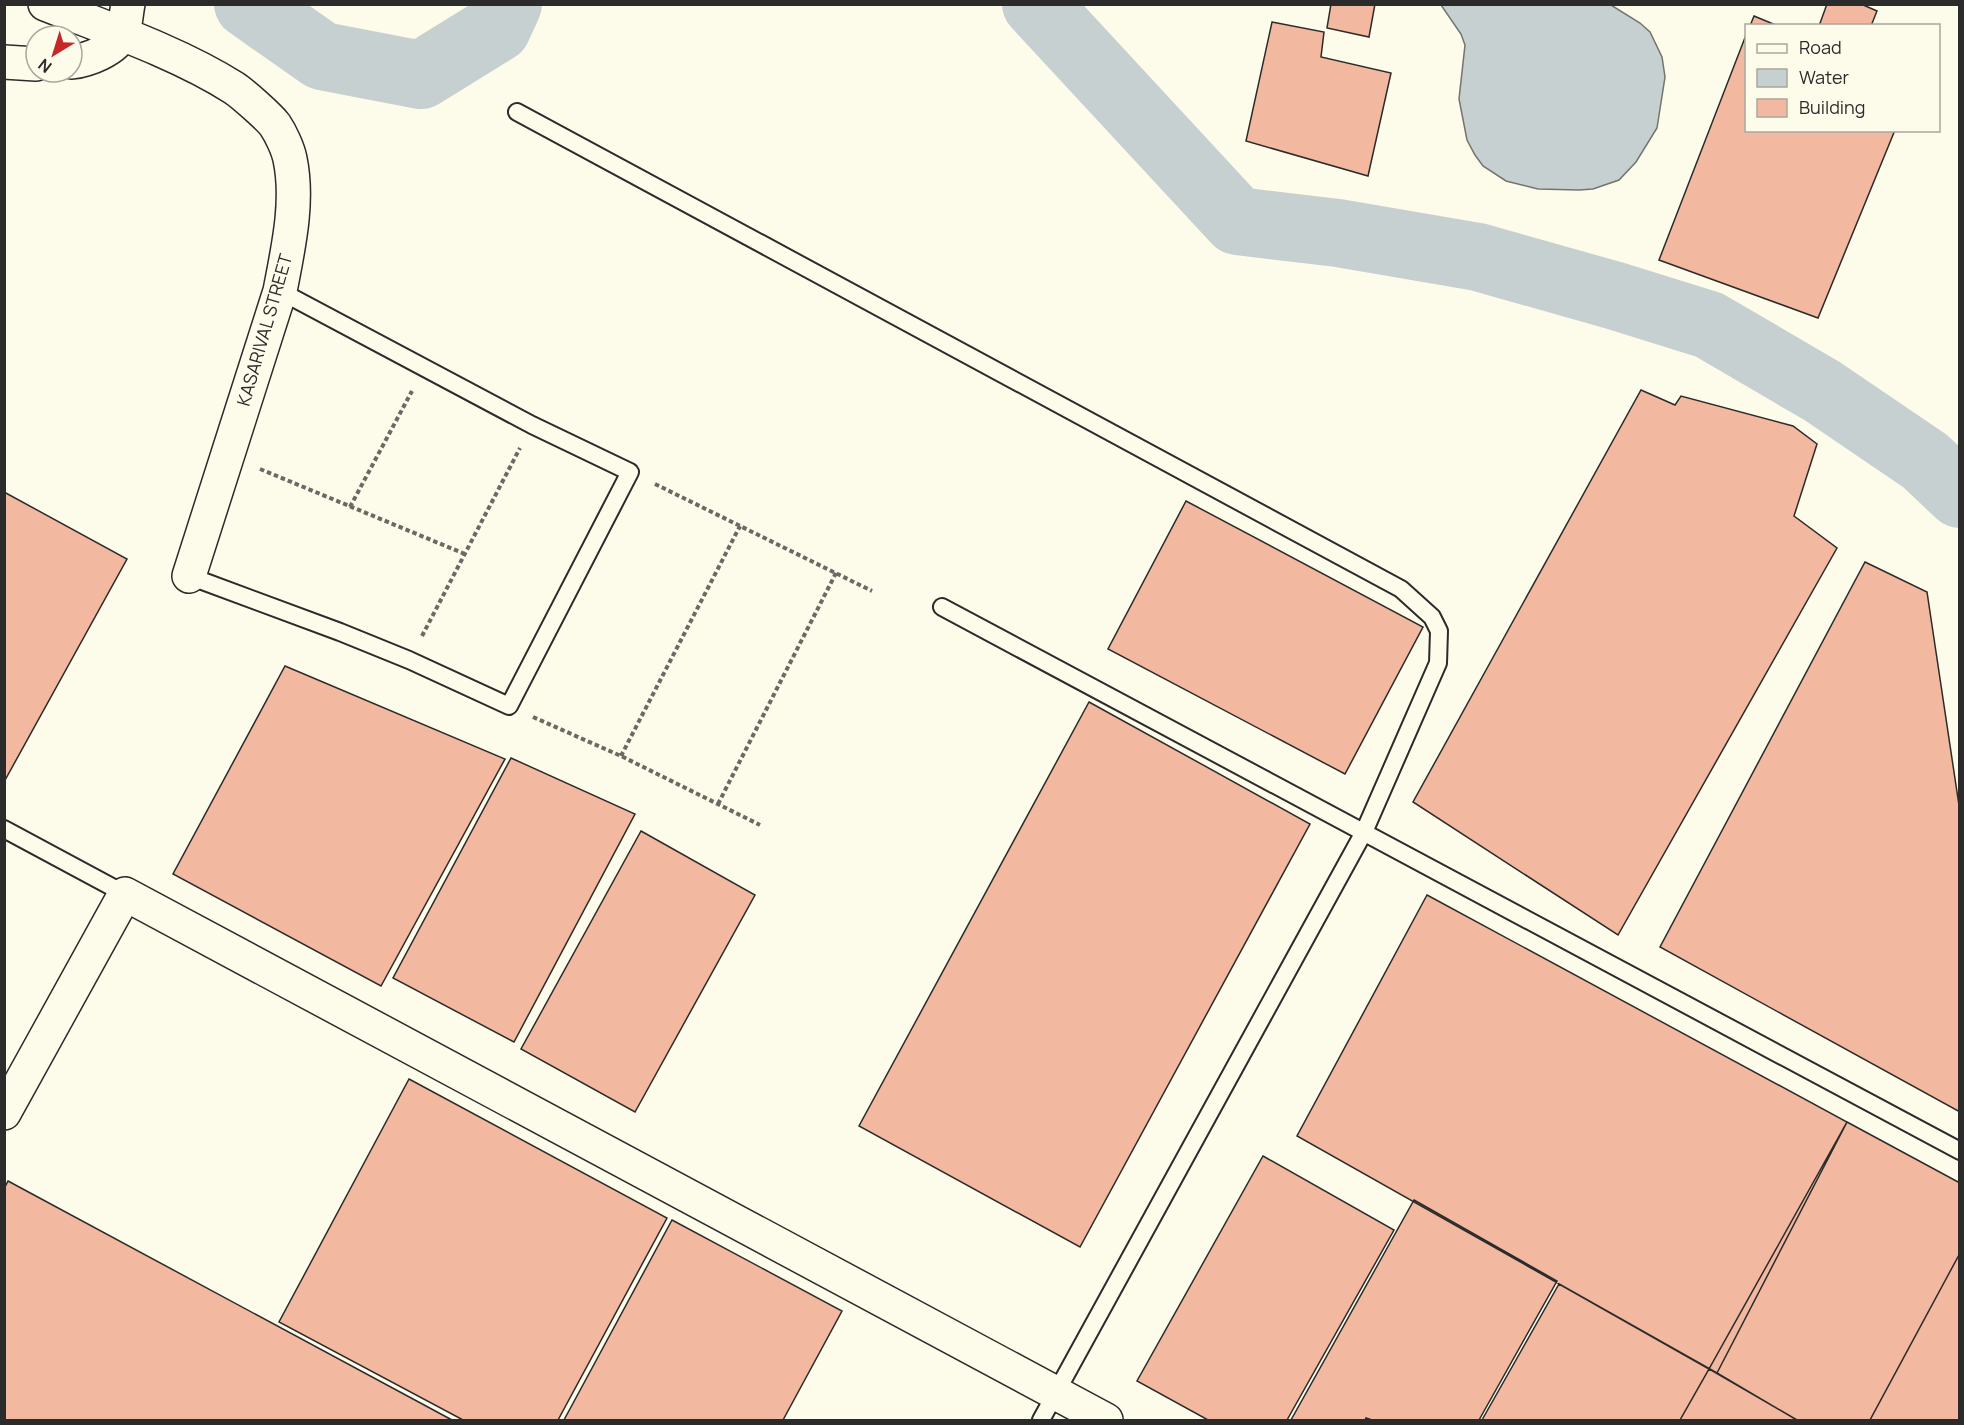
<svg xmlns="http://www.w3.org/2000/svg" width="1964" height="1425" viewBox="0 0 1964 1425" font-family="Manrope,sans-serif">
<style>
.water{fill:#c7d0d0;stroke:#74746e;stroke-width:1.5}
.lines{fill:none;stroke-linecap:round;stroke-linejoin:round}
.river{stroke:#c7d0d0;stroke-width:68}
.building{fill:#f2b8a0;stroke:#2b2b2b;stroke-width:1.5}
.service-casing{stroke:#2b2b2b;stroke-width:20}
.minor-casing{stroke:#2b2b2b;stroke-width:36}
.path{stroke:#6a6964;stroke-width:4;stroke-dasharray:4.5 3;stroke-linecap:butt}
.service{stroke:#fdfbea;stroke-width:16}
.minor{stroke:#fdfbea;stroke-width:33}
.labels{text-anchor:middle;stroke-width:4.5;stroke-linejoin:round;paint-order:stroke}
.street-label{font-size:18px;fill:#2b2b2b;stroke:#fdfbea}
</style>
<rect width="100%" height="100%" fill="#fdfbea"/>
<!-- water -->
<path class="water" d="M1441 5H1611L1640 23 1650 32 1662 57 1665 77 1657 128 1636 162 1619 180 1593 189 1579 190 1538 189 1506 181 1483 166 1475 155 1467 140 1459 99 1465 45 1461 34Z"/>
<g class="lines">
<!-- river -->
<path class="river" d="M248 4 322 56 421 75 497 28 508 4
M1036 4 1237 221 1338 233 1478 257 1616 296 1709 325 1822 391 1925 461 1960 494"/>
</g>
<!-- building -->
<path class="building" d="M1331 4H1375L1369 37 1327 28Z
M1827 4H1861L1877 11 1871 26H1819Z
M1754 16 1778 26H1750Z
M1272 22 1324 32 1321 57 1391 73 1368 176 1246 141Z
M1746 35V130H1895L1818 318 1659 260Z
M1641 390 1675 405 1681 396 1793 426 1817 444 1794 516 1837 548 1618 935 1413 802Z
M4 492 127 559 4 782Z
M1186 501 1423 627 1345 774 1108 649Z
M1865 562 1927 592 1960 812V1112L1660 947Z
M285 666 505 759 381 986 173 874Z
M1089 702 1310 824 1080 1247 859 1126Z
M511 758 635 814 514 1042 393 978Z
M641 831 755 895 635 1112 521 1049Z
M1427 895 1847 1122 1717 1373 1297 1136Z
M409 1079 667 1218 558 1420H463L279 1322Z
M1847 1122 1960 1183V1253L1870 1420H1797L1709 1369Z
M1263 1156 1394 1230 1287 1420H1208L1137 1381Z
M8 1181 452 1420H4V1189Z
M1414 1200 1557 1281 1479 1420H1372L1366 1418 1365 1420H1291Z
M672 1220 842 1311 783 1420H564Z
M1960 1253V1420H1870Z
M1559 1284 1709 1369 1680 1420H1482Z
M1709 1369 1717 1373 1797 1420H1680Z"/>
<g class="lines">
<!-- service casing -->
<g class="service-casing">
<path id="service" d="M517 112 1401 589 1432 617 1439 631 1438 663 1364 832 1041 1420
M189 576 340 632 409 660 509 706 630 472 532 425 280 291
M942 607 1960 1151
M4 829 125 894"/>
</g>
<!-- minor casing -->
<g class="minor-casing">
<path id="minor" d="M45 4C106 28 179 53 234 88 243 94 269 117 275 125 281 134 288 149 290 159 299 202 288 249 280 291L189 576
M4 62 36 64
M72 62C88 60 115 50 122 34 126 26 126 13 128 4
M4 1113 125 894 1106 1420"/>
</g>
<!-- path -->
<path class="path" d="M260 469 465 554
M655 484 872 591
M350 507 412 391
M422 636 520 448
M533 717 621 756 760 825
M621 756 740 526
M718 804 836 573"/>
<!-- service -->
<use href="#service" class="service"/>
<!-- minor -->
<use href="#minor" class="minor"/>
</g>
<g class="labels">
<!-- street labels -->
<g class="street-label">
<text transform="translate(265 330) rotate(-74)" y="6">KASARIVAL STREET</text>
</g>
</g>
<!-- border -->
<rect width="1964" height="1425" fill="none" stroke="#2b2b2b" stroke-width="12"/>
<!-- legend -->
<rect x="1745" y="24" width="195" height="108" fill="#fdfbea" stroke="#a9a89e" stroke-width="1.5"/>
<rect x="1757" y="44" width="30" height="9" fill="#fdfbea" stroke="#a9a89e" stroke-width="1.5"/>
<text x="1799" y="54" font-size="18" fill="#2b2b2b">Road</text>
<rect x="1757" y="69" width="30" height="18" fill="#c7d0d0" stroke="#a9a89e" stroke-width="1.5"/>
<text x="1799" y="84" font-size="18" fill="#2b2b2b">Water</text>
<rect x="1757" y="99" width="30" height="18" fill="#f2b8a0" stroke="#a9a89e" stroke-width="1.5"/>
<text x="1799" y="114" font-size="18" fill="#2b2b2b">Building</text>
<!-- north arrow -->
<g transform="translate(54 54) rotate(218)"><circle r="28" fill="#fdfbea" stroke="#a9a89e" stroke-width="1.5"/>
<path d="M0-4.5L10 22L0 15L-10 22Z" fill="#c62828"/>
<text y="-9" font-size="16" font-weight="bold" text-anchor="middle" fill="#2b2b2b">N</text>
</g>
</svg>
